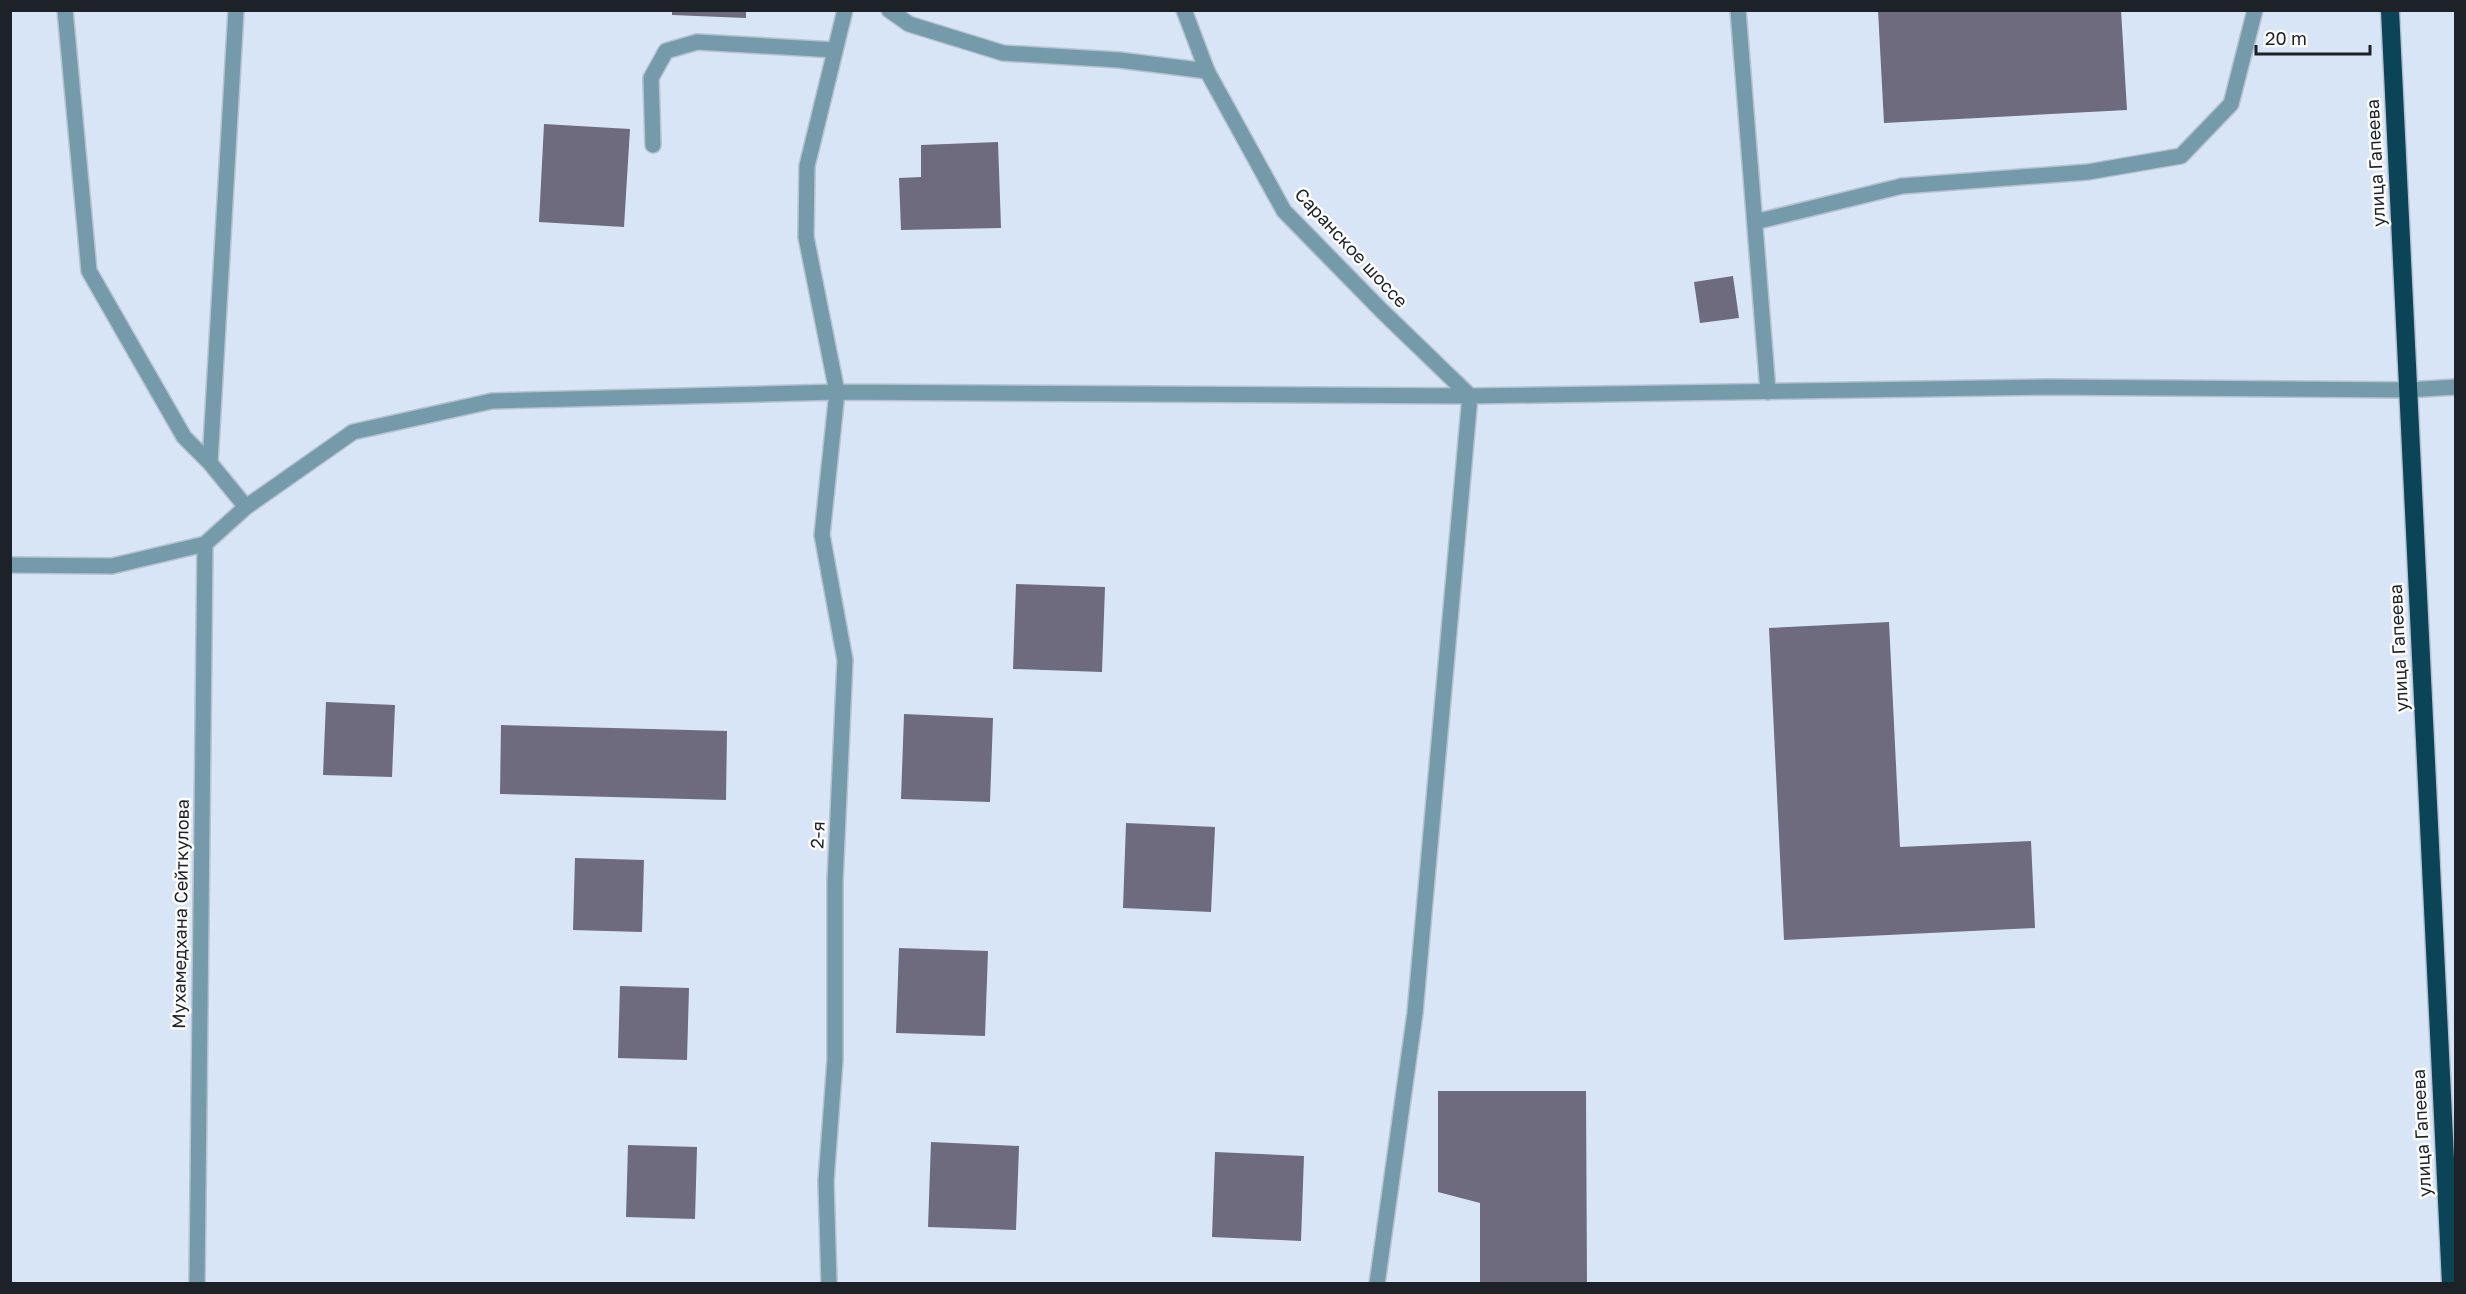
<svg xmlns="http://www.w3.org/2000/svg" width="2466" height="1294" viewBox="0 0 2466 1294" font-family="'Golos Text',sans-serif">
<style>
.building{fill:#6e6b7e}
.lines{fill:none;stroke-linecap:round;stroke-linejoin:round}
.lane-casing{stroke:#b6c2d2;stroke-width:18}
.street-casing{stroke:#b6c2d2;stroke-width:18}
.highway-casing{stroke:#b6c2d2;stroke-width:21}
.lane{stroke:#759baa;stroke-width:15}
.street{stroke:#759baa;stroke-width:15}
.highway{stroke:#0b4456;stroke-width:18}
.labels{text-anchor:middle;stroke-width:5;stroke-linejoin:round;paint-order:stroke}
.street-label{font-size:18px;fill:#1d2128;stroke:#fff}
</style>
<rect width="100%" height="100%" fill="#d8e5f7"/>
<!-- building -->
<path class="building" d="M672 10H746V18L672 15Z
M1878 10H2121L2127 110 1884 123Z
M544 124 630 129 624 227 539 222Z
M998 142 1001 228 901 230 899 178 921 177V145Z
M1733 276 1739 318 1700 323 1694 282Z
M1016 584 1105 587 1102 672 1013 669Z
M1889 622 1900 847 2031 841 2035 928 1784 940 1769 628Z
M326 702 395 705 392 777 323 775Z
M904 714 993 718 990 802 901 799Z
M501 725 727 731 726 800 500 794Z
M1126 823 1215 827 1211 912 1123 908Z
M575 858 644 860 642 932 573 930Z
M899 948 988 951 985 1036 896 1033Z
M620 986 689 988 687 1060 618 1058Z
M1438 1091H1586L1587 1284H1480V1203L1438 1192Z
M931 1142 1019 1146 1016 1230 928 1227Z
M628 1145 697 1147 695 1219 626 1217Z
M1215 1152 1304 1156 1301 1241 1212 1237Z"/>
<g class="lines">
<!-- lane casing -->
<g class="lane-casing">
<path id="lane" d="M65 10 89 271 184 437 210 463
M236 10 210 463 246 507
M889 10 909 24 1003 53 1119 60 1207 71
M1738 10 1768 392
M1755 222 1902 186 2088 172 2181 156 2231 104 2255 10"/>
</g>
<!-- street casing -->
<g class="street-casing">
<path id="street" d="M1184 10 1207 71 1284 211 1382 311 1470 396 1415 1013 1377 1284
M653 145 651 78 666 51 697 42 835 50
M10 565 112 566 205 544 246 507 353 432 492 401 837 392 1470 396 2046 387 2407 390 2456 387
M197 1284 205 544
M829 1284 826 1181 835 1060V882L845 660 822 535 837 392 806 237 807 166 845 10"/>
</g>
<!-- highway casing -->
<g class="highway-casing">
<path id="highway" d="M2390 10 2451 1284"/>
</g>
<!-- lane -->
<use href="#lane" class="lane"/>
<!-- street -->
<use href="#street" class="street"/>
<!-- highway -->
<use href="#highway" class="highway"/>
</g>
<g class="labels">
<!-- street labels -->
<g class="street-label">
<text transform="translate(2376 163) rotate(-93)" y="6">улица Гапеева</text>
<text transform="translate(1351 248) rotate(47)" y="6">Саранское шоссе</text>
<text transform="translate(2399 648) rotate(-93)" y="6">улица Гапеева</text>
<text transform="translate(818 835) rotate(-87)" y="6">2-я</text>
<text transform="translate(181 914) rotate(-89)" y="6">Мухамедхана Сейткулова</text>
<text transform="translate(2422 1133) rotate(-93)" y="6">улица Гапеева</text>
</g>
</g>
<!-- border -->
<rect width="2466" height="1294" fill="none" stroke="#1d2128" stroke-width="24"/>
<!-- scale -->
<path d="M2256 45v9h114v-9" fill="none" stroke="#1d2128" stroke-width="3"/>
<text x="2265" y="45" font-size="18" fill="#1d2128" stroke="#ffffff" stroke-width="4.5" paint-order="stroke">20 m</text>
</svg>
